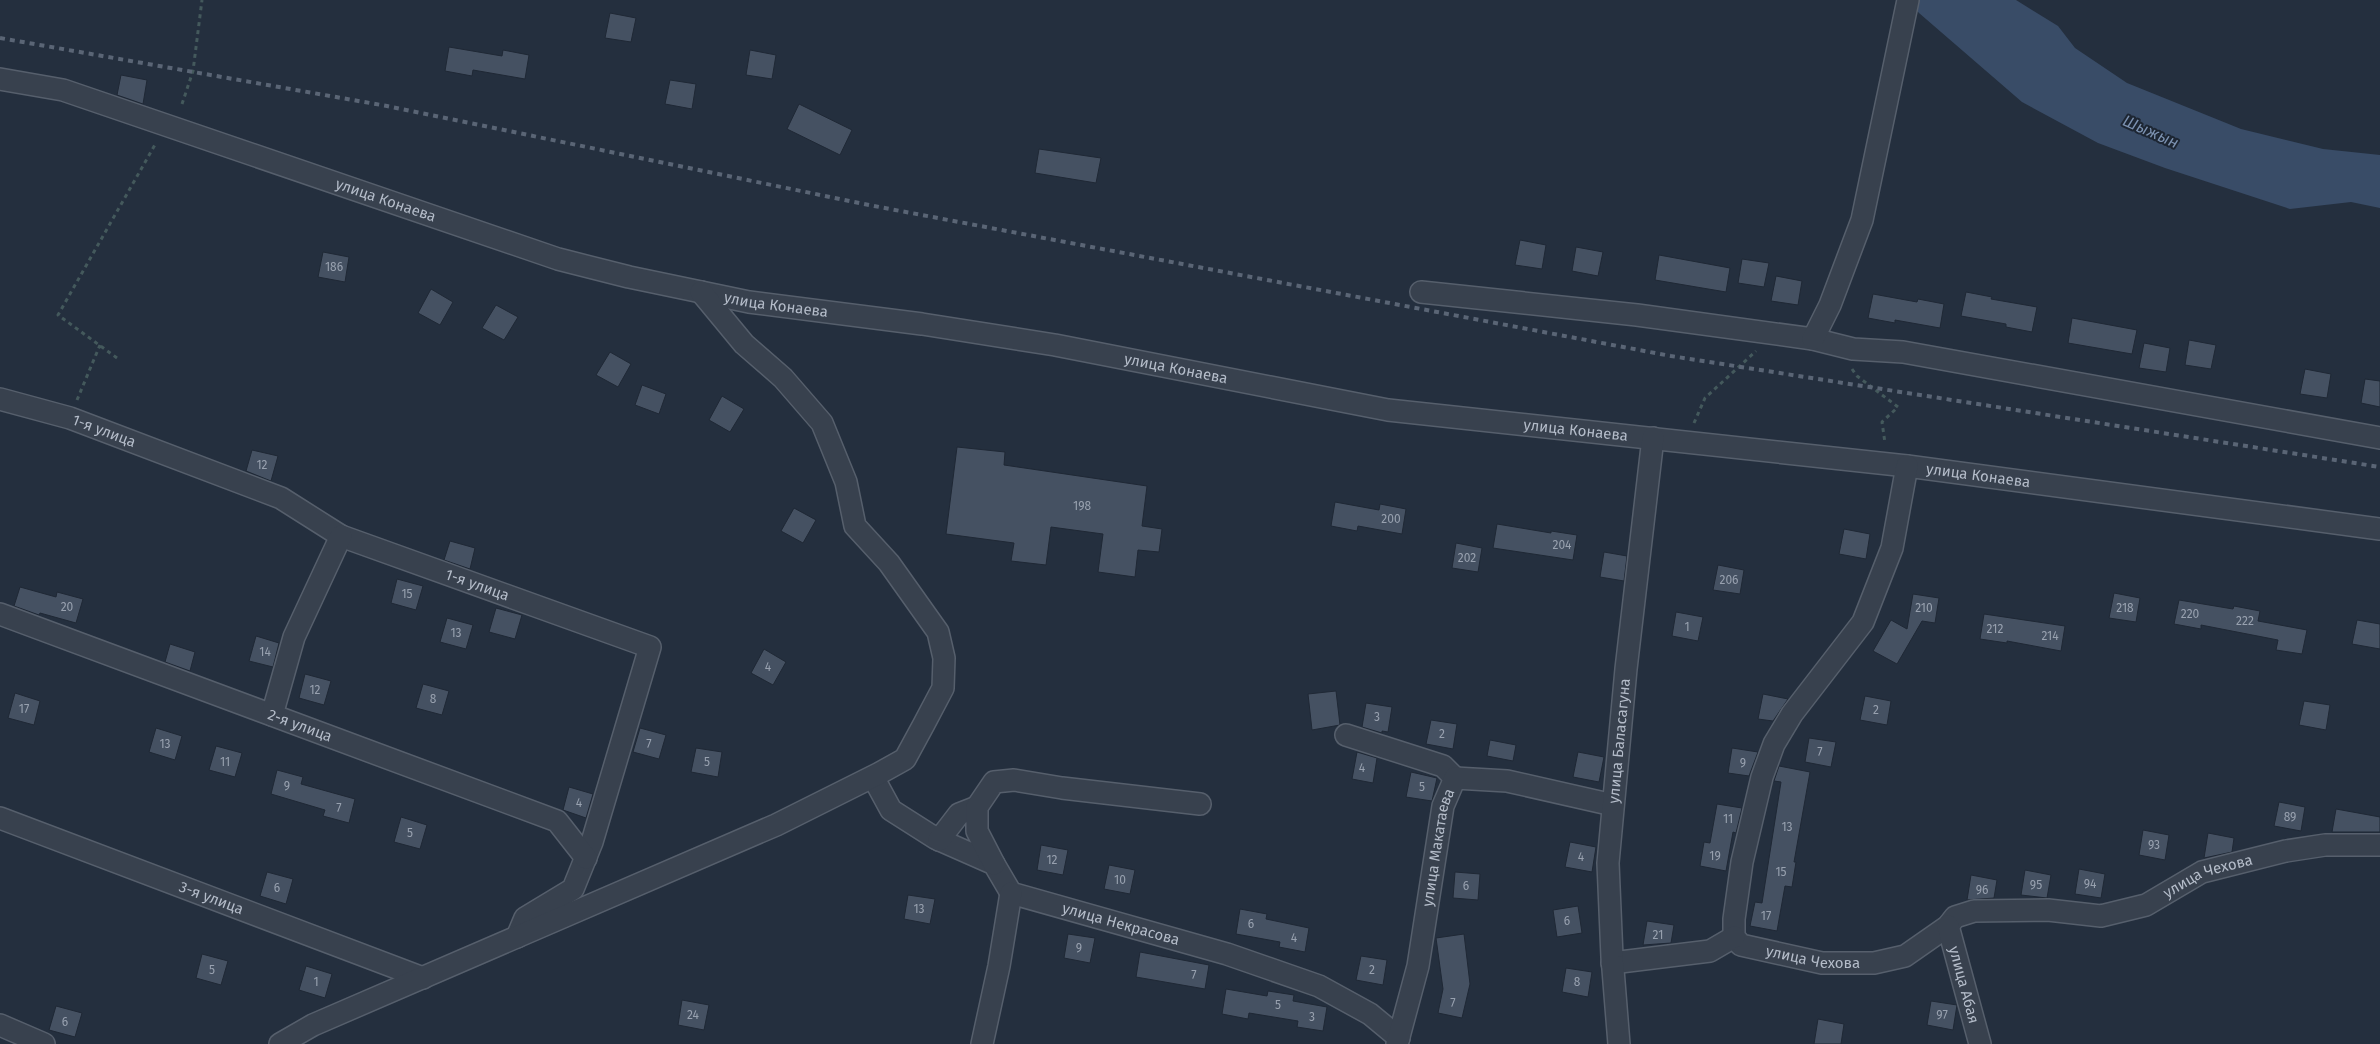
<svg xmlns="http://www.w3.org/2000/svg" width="2380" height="1044" viewBox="0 0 2380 1044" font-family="'Fira Sans',sans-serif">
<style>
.water{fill:#394c67}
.building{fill:#455162;stroke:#1f2835}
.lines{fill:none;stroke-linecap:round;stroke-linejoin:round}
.minor-casing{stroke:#565f6c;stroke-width:24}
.path{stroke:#44595c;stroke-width:3;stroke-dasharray:4 4;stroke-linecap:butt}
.minor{stroke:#38414e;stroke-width:21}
.rail{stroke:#5a6575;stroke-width:4;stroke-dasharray:5 5;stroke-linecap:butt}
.labels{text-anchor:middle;stroke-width:4;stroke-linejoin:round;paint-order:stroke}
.number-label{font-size:12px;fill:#98a1af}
.street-label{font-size:15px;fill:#b4bcc9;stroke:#1d2633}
.water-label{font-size:16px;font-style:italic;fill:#7c92b1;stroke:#1d2633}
</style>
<rect width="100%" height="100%" fill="#242f3e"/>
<!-- water -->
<path class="water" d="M1908 0H2016L2058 26 2075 48 2127 83 2241 129 2323 149 2380 155V208L2351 202 2290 209 2165 168 2098 143 2022 102 1919 13Z"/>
<!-- building -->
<path class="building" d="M610 13 636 18 631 42 605 38Z
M449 47 502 56 503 50 529 55 525 79 473 70 472 76 445 71Z
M750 50 776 55 772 79 746 75Z
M121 75 147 80 143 104 117 95Z
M670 80 696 84 692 109 665 104Z
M799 104 852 130 840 155 787 129Z
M1039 149 1101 158 1096 183 1035 173Z
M1520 240 1546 245 1542 269 1515 265Z
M1576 247 1603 252 1598 276 1572 271Z
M323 252 349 257 345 282 318 277Z
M1659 255 1730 268 1726 292 1655 280Z
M1742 259 1769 263 1764 287 1738 283Z
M1776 276 1802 281 1798 305 1771 301Z
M431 289 453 302 440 325 418 313Z
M1966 292 1992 297 1991 299 2037 307 2032 332 2006 327V324L1961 316Z
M1873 294 1917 302 1918 299 1944 304 1940 328 1895 320V323L1868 318Z
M496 305 518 317 504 340 482 328Z
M2072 318 2137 330 2132 354 2068 343Z
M2189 340 2216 345 2211 369 2185 365Z
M2144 343 2170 348 2166 372 2139 368Z
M610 352 631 364 618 387 596 375Z
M2305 369 2331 374 2327 398 2300 394Z
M2365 379 2380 381V407L2361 403Z
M642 385 666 394 659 414 635 405Z
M722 396 744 409 730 432 709 420Z
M957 447 1005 452 1004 465 1147 486 1142 526 1162 529 1159 552 1138 550 1135 577 1098 572 1103 534 1051 527 1046 565 1011 561 1014 543 946 534Z
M252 450 278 456 271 481 246 471Z
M1335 502 1379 510 1380 504 1406 509 1402 534 1358 526 1357 531 1331 526Z
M794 508 816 520 803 543 781 531Z
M1497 524 1551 533V531L1577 535 1573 560 1493 548Z
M1844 529 1870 534 1866 559 1839 554Z
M450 541 475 548 470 569 444 560Z
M1456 543 1482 548 1478 572 1452 568Z
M1604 552 1627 556 1624 581 1600 577Z
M1718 565 1744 570 1740 594 1713 590Z
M397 579 423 586 416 610 391 603Z
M20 587 56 597 57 592 83 599 76 623 40 613 39 615 14 606Z
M2114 593 2140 598 2136 622 2109 618Z
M1913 594 1939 598 1935 623 1922 621 1897 664 1873 651 1891 620 1907 629Z
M2179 600 2233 609 2234 606 2260 611 2258 621 2307 630 2302 654 2276 650 2278 640 2201 625V629L2174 624Z
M496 608 522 615 515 639 489 632Z
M1676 612 1703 617 1698 641 1672 636Z
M1984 614 2065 626 2061 651 2007 641V643L1980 639Z
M447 618 473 625 466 649 440 642Z
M2357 620 2380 624V649L2352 644Z
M256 636 279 643 273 667 249 661Z
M170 644 195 652 190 671 165 662Z
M764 649 786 662 773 685 751 673Z
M305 674 331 681 324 705 299 698Z
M423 684 449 691 442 715 416 708Z
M1336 691 1340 725 1312 730 1308 694Z
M15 693 40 701 34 725 8 718Z
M1763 694 1788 699 1773 721 1758 719Z
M1865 696 1891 701 1887 725 1860 720Z
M2304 701 2330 705 2326 730 2299 725Z
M1366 703 1392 707 1388 732 1382 731V733L1362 727Z
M1431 720 1457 724 1453 749 1426 744Z
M156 728 182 736 175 760 149 752Z
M640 728 666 735 659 759 633 752Z
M1809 738 1836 742 1831 767 1805 762Z
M1490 740 1516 745 1513 761 1487 756Z
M216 746 242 753 235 777 209 770Z
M696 748 722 752 718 777 691 772Z
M1732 748 1758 752 1749 776 1728 773Z
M1357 752 1377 758 1373 783 1352 779Z
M1578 752 1604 757 1599 782 1573 777Z
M1779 766 1810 772 1794 862H1796L1792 887 1785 886 1777 931 1750 926 1755 902 1762 903 1781 782 1774 781Z
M277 770 303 777 301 784 355 799 349 823 323 816 325 810 271 794Z
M1411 772 1437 778 1432 801 1406 797Z
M569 787 593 794 586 818 563 810Z
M2279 802 2305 807 2301 831 2274 826Z
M1717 804 1742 808 1736 833 1733 832 1726 871 1700 866 1704 842 1710 843Z
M2336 809 2380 817V832H2332Z
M401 817 427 825 420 849 394 842Z
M2143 830 2169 835 2165 860 2139 855Z
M2208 833 2234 838 2232 852 2204 858Z
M1570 842 1596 847 1592 872 1565 867Z
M1041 845 1068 850 1063 875 1037 870Z
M1109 865 1135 870 1130 894 1104 889Z
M2079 869 2105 874 2101 898 2075 894Z
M2025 870 2051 875 2047 898 2021 895Z
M267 872 293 879 286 904 260 896Z
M1455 872 1480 874 1478 900 1453 898Z
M1971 875 1997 880 1994 898 1967 900Z
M908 895 935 899 930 924 904 919Z
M1578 906 1582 933 1557 937 1553 910Z
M1240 909 1267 914 1266 919 1309 928 1305 952 1279 947 1280 942 1236 934Z
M1647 921 1674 925 1671 943 1643 945Z
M1068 934 1095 938 1090 963 1064 958Z
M1464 934 1470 984 1462 1018 1438 1013 1443 989 1436 938Z
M1140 952 1209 965 1205 989 1136 977Z
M202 954 228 961 221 985 196 978Z
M1361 956 1387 960 1383 985 1356 980Z
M306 966 332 974 325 998 299 990Z
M1566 968 1592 972 1588 997 1562 992Z
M1226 989 1267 996 1268 991 1294 995 1293 1001 1327 1007 1323 1031 1297 1027 1298 1021 1249 1013 1248 1019 1222 1014Z
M682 1000 709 1005 704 1030 678 1025Z
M1931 1001 1957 1005 1953 1030 1927 1025Z
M56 1006 82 1013 75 1037 49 1030Z
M1818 1019 1844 1024 1841 1044H1814Z"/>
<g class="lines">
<!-- minor casing -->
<g class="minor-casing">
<g id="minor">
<path id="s1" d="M0 79 63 90 558 259 629 277 749 302 922 324 1055 345 1388 410 1907 466 2380 529"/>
<path d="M1421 292 1637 315 1813 339 1853 349 1903 352 2380 438"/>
<path d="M1813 339 1830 305 1862 220 1908 0"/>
<path id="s2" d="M0 399 70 418 281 498 341 536 650 647 592 842 573 889 525 918 517 937"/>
<path id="s3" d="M1907 466 1892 548 1863 622 1792 714 1774 744 1762 777 1742 862 1734 919V937L1741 945 1822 963H1874L1905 956 1948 926 1955 917 1974 911 2048 910 2101 916 2146 905 2202 872 2286 851 2325 845H2380"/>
<path id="s4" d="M0 614 557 821 586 858"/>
<path d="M272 715 294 637 341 536"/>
<path d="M1346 735 1443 766 1455 778"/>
<path id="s5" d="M873 777 891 810 935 838 994 864 1011 893 1227 954 1319 986 1370 1014 1399 1038"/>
<path id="s6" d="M0 818 423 978"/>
<path d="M939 840 959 814 977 807"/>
<path d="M994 864 977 831V807L994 782 1014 780 1062 788 1200 804"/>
<path id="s7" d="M1948 926 1980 1044"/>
<path d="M1612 963 1710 951 1734 937"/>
<path d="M0 1025 44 1044"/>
<path d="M280 1044 313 1025 776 825 878 774 905 759 924 724 943 688 944 658 938 632 889 563 855 526 846 482 822 423 783 378 744 344 701 292"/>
<path d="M982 1044 999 966 1011 893"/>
<path id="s8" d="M1397 1044 1418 966 1443 806 1455 778 1507 781 1613 805"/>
<path id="s9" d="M1619 1044 1612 957 1608 863 1626 669 1653 438"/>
</g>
</g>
<!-- path -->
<path class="path" d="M182 104 193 71 202 0
M117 358 58 315 156 143
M1852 369 1857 376 1898 407 1882 422 1885 443
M77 400 100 345
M1694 423 1705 398 1756 351"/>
<!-- minor -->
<use href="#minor" class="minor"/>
<!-- rail -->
<path class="rail" d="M0 38 387 106 874 206 1671 356 2380 467"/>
</g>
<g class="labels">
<!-- number labels -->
<g class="number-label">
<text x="334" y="271">186</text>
<text x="262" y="469">12</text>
<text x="1082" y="510">198</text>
<text x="1391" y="523">200</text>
<text x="1562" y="549">204</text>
<text x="1467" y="562">202</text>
<text x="1729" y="584">206</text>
<text x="407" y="598">15</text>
<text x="67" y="611">20</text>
<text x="1924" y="612">210</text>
<text x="2125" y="612">218</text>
<text x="2190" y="618">220</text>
<text x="2245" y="625">222</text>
<text x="1687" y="631">1</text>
<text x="1995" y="633">212</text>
<text x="456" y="637">13</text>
<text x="2050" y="640">214</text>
<text x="265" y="656">14</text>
<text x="768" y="671">4</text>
<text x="315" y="694">12</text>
<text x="433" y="703">8</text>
<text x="24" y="713">17</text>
<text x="1876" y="714">2</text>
<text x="1377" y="721">3</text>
<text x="1442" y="738">2</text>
<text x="165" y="748">13</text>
<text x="649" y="748">7</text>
<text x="1820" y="756">7</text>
<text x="225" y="766">11</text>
<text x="707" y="766">5</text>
<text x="1743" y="767">9</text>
<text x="1362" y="772">4</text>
<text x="287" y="790">9</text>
<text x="1422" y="791">5</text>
<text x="579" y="807">4</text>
<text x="339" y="812">7</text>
<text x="2290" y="821">89</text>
<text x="1728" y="823">11</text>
<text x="1787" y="831">13</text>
<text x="410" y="837">5</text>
<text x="2154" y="849">93</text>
<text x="1715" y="860">19</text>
<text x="1581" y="861">4</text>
<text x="1052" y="864">12</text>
<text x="1781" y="876">15</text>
<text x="1120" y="884">10</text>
<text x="2090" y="888">94</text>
<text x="2036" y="889">95</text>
<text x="1466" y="890">6</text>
<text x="277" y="892">6</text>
<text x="1982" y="894">96</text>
<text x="919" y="913">13</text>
<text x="1766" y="920">17</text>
<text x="1567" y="925">6</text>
<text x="1251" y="928">6</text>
<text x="1658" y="939">21</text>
<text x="1294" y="942">4</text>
<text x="1079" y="952">9</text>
<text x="212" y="974">5</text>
<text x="1372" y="974">2</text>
<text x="1194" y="979">7</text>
<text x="316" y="986">1</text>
<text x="1577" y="986">8</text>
<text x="1453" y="1007">7</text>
<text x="1278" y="1009">5</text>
<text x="693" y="1019">24</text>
<text x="1942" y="1019">97</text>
<text x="1312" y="1021">3</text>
<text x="65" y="1026">6</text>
</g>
<!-- street labels -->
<g class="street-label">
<text dy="5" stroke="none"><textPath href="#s1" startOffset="405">улица Конаева</textPath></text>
<text dy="5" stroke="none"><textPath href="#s1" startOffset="810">улица Конаева</textPath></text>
<text dy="5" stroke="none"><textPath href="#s1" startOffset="1215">улица Конаева</textPath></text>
<text dy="5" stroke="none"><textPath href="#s1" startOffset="1620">улица Конаева</textPath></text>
<text dy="5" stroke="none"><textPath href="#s2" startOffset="109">1-я улица</textPath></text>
<text dy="5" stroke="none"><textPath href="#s1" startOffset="2025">улица Конаева</textPath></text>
<text dy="5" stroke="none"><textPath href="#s2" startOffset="514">1-я улица</textPath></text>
<text dy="5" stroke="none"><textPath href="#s4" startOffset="320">2-я улица</textPath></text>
<text dy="5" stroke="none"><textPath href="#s9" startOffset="304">улица Баласагуна</textPath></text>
<text dy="5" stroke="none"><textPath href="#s8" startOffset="201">улица Макатаева</textPath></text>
<text dy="5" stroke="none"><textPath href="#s3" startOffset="1016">улица Чехова</textPath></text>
<text dy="5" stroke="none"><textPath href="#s6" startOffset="226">3-я улица</textPath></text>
<text dy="5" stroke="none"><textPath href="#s5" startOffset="302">улица Некрасова</textPath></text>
<text dy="5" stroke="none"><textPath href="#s3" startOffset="596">улица Чехова</textPath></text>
<text dy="5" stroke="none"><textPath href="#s7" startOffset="61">улица Абая</textPath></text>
</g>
<!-- water labels -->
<g class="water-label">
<text transform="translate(2151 131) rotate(24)" y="6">Шыжын</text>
</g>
</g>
</svg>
